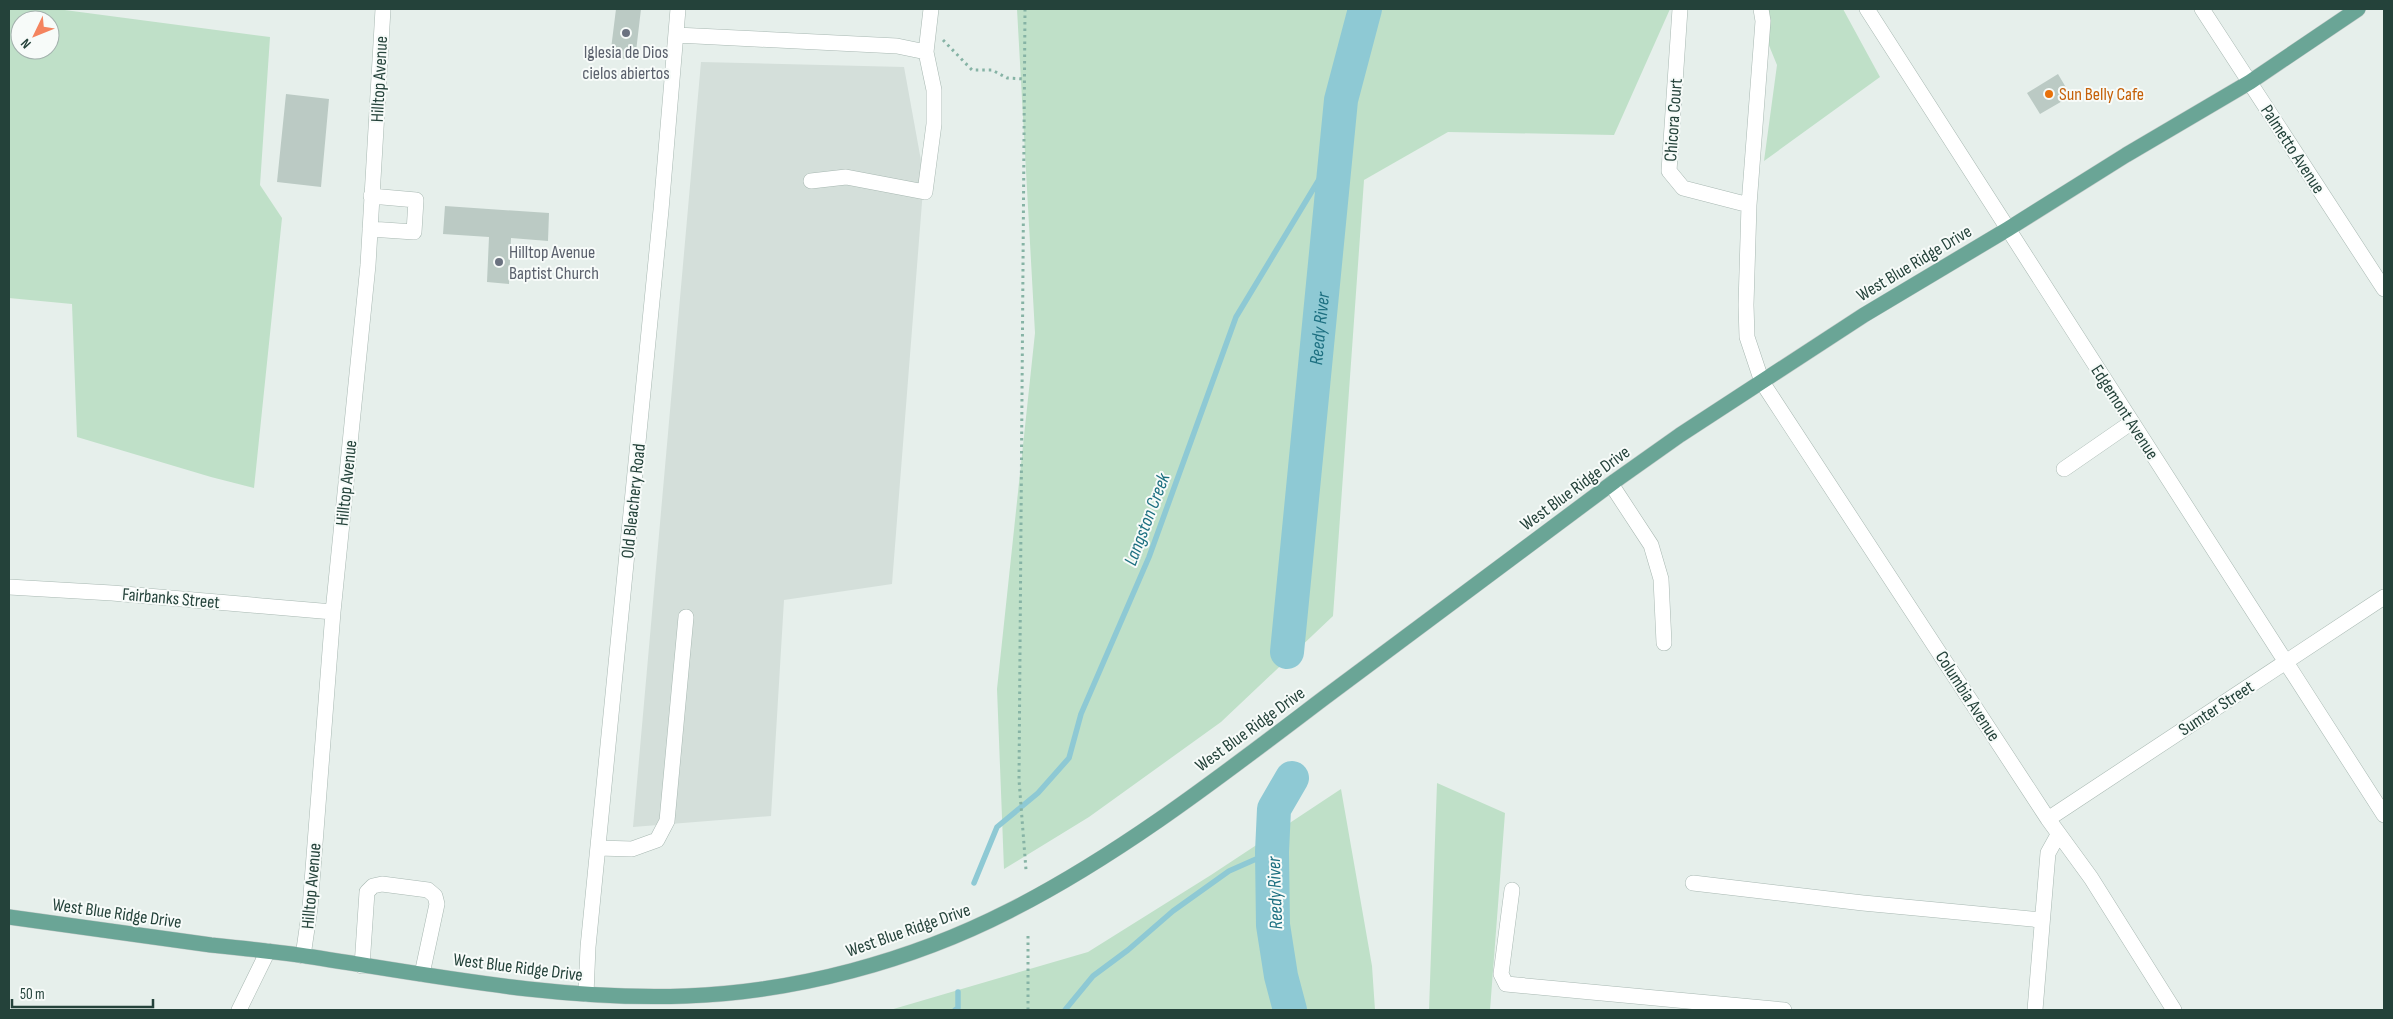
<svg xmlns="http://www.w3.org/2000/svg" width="2393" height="1019" viewBox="0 0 2393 1019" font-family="'Sofia Sans Condensed',sans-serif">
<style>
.built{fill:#d4dfda}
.green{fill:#bfe0c8;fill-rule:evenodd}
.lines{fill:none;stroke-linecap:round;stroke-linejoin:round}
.stream{stroke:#8ec9d4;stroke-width:5.5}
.river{stroke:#8ec9d4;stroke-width:34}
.building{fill:#bbcac4}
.minor-casing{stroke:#a8b8b2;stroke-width:16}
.major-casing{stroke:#c2cac8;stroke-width:16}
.path{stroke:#86b3a5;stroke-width:3;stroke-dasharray:2.5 4;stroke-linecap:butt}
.minor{stroke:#fff;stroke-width:15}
.major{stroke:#6aa596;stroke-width:15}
.worship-dot{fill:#6b7280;stroke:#f7fbf9;stroke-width:2}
.food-dot{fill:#e8710a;stroke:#f7fbf9;stroke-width:2}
.labels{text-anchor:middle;stroke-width:4;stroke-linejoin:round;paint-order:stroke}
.worship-label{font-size:18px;fill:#5b616d;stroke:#f7fbf9}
.street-label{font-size:18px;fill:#24423a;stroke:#f7fbf9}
.food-label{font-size:18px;fill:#c56008;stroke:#f7fbf9;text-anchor:start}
.water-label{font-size:19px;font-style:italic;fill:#1c6f80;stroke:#f7fbf9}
</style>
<rect width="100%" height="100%" fill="#e6efeb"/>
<!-- built -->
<path class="built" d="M701 62 904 67 924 177 892 584 784 600 771 816 633 827Z"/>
<!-- green -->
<path class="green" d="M9 9H57L270 37 260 185 282 218 254 488 211 477 77 437 72 304 9 298ZM20 20H50V50H20Z
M1017 9H1670L1614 135 1448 132 1364 180 1333 616 1221 722 1089 817 1004 869 997 689 1035 333Z
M1754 9H1843L1880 77 1764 161 1777 65Z
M1437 783 1505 813 1490 1010H1429Z
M1341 789 1372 966 1375 1010H890L1088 952 1211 875Z"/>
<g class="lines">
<!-- stream -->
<path class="stream" d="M974 883 997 827 1038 793 1069 758 1081 714 1149 557 1236 317 1335 153
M955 1010 958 1008V992
M1065 1010 1093 976 1128 950 1173 911 1229 871 1272 852"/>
<!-- river -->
<g class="river">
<path id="s1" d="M1287 652 1341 100 1365 9"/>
<path d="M1290 1010 1281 976 1273 925 1272 852 1274 809 1292 778"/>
</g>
</g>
<!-- building -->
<path class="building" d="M616 9H641L635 60 610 57Z
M2058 74 2071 96 2040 114 2027 93Z
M286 94 329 99 321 187 277 182Z
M445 206 549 213 548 241 511 238 509 284 487 282 489 237 443 234Z"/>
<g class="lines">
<!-- minor casing -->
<g class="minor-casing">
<path id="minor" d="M1680 9 1669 171 1683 188 1749 205
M1761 9 1763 21 1749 205 1746 305 1747 337 1762 382 2048 819 2091 878 2174 1010
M1867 9 2384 815
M2202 9 2384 289
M676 35 897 46 926 52 934 90V124L925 192 846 177 811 181
M926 52 931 9
M370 229 414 232 416 200 371 196
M2064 469 2132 422
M1611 484 1651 545 1661 579 1664 643
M9 587 112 593 333 612
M2048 819 2384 597
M598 848 632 849 657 840 667 821 686 617
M1693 883 1863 903 2041 920
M1512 890 1501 974 1506 984 1784 1010
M303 956 310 908 333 612 368 265 383 9
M362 966 367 892 373 886 382 884 428 890 435 896 437 904 422 974
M586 994 588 947 661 210 678 9
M239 1010 268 951
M2035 1010 2048 853 2058 835"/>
</g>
<!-- major casing -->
<g class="major-casing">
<path id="major" d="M9 917C76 926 143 936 211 945 240 948 269 951 299 955 426 974 556 1001 686 996 796 992 911 961 1009 911 1120 855 1225 773 1324 698 1421 625 1518 553 1615 481L1680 435 1864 315 2008 229 2126 155 2250 82 2358 9"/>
</g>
<!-- path -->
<path class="path" d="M1025 9 1019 780 1026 870
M943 40 972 70H992L1007 78 1025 79
M1028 936V1010"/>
<!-- minor -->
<use href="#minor" class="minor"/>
<!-- major -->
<use href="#major" class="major"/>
</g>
<!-- markers -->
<g class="worship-dot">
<circle cx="626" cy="33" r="5"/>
<circle cx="499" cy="262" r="5"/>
</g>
<circle class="food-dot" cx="2049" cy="94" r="5"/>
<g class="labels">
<!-- worship labels -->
<g class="worship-label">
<text x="626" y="58">Iglesia de Dios<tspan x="626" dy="21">cielos abiertos</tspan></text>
<text x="509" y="258" text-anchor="start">Hilltop Avenue<tspan x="509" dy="21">Baptist Church</tspan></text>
</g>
<!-- street labels -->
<g class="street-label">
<text transform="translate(379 79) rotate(-87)" y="6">Hilltop Avenue</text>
<text transform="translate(1673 120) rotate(-86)" y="6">Chicora Court</text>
<text transform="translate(2293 149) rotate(57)" y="6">Palmetto Avenue</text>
<text transform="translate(1914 263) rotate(-31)" y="6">West Blue Ridge Drive</text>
<text transform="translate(2125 412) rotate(57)" y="6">Edgemont Avenue</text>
<text transform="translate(346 483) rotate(-84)" y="6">Hilltop Avenue</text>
<text transform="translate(1575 488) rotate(-36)" y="6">West Blue Ridge Drive</text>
<text transform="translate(633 501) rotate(-84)" y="6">Old Bleachery Road</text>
<text transform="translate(171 598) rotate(5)" y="6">Fairbanks Street</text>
<text transform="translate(1968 696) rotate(57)" y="6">Columbia Avenue</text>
<text transform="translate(2216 708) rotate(-33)" y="6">Sumter Street</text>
<text transform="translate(1250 729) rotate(-36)" y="6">West Blue Ridge Drive</text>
<text transform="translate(311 886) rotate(-85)" y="6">Hilltop Avenue</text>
<text transform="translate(117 913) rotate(8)" y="6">West Blue Ridge Drive</text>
<text transform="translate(908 930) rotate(-19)" y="6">West Blue Ridge Drive</text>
<text transform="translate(518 967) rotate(7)" y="6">West Blue Ridge Drive</text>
</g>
<!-- food labels -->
<g class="food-label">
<text x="2059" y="100">Sun Belly Cafe</text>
</g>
<!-- water labels -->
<g class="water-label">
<text dy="7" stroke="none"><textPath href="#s1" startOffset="325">Reedy River</textPath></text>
<text transform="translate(1146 519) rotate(-69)" y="7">Langston Creek</text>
<text transform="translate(1274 893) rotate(-92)" y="7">Reedy River</text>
</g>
</g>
<!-- border -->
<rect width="2393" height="1019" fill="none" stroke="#24423a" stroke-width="20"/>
<!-- north arrow -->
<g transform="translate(35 35) rotate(227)"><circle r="24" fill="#f7fbf9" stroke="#a3b1ad"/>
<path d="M0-4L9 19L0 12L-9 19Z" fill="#f4845f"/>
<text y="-8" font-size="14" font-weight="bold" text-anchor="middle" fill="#24423a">N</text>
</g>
<!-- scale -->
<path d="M12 999v8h141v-8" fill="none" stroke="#24423a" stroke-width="2.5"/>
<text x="20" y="999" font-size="15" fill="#24423a" stroke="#f7fbf9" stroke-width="4" paint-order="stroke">50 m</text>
</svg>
